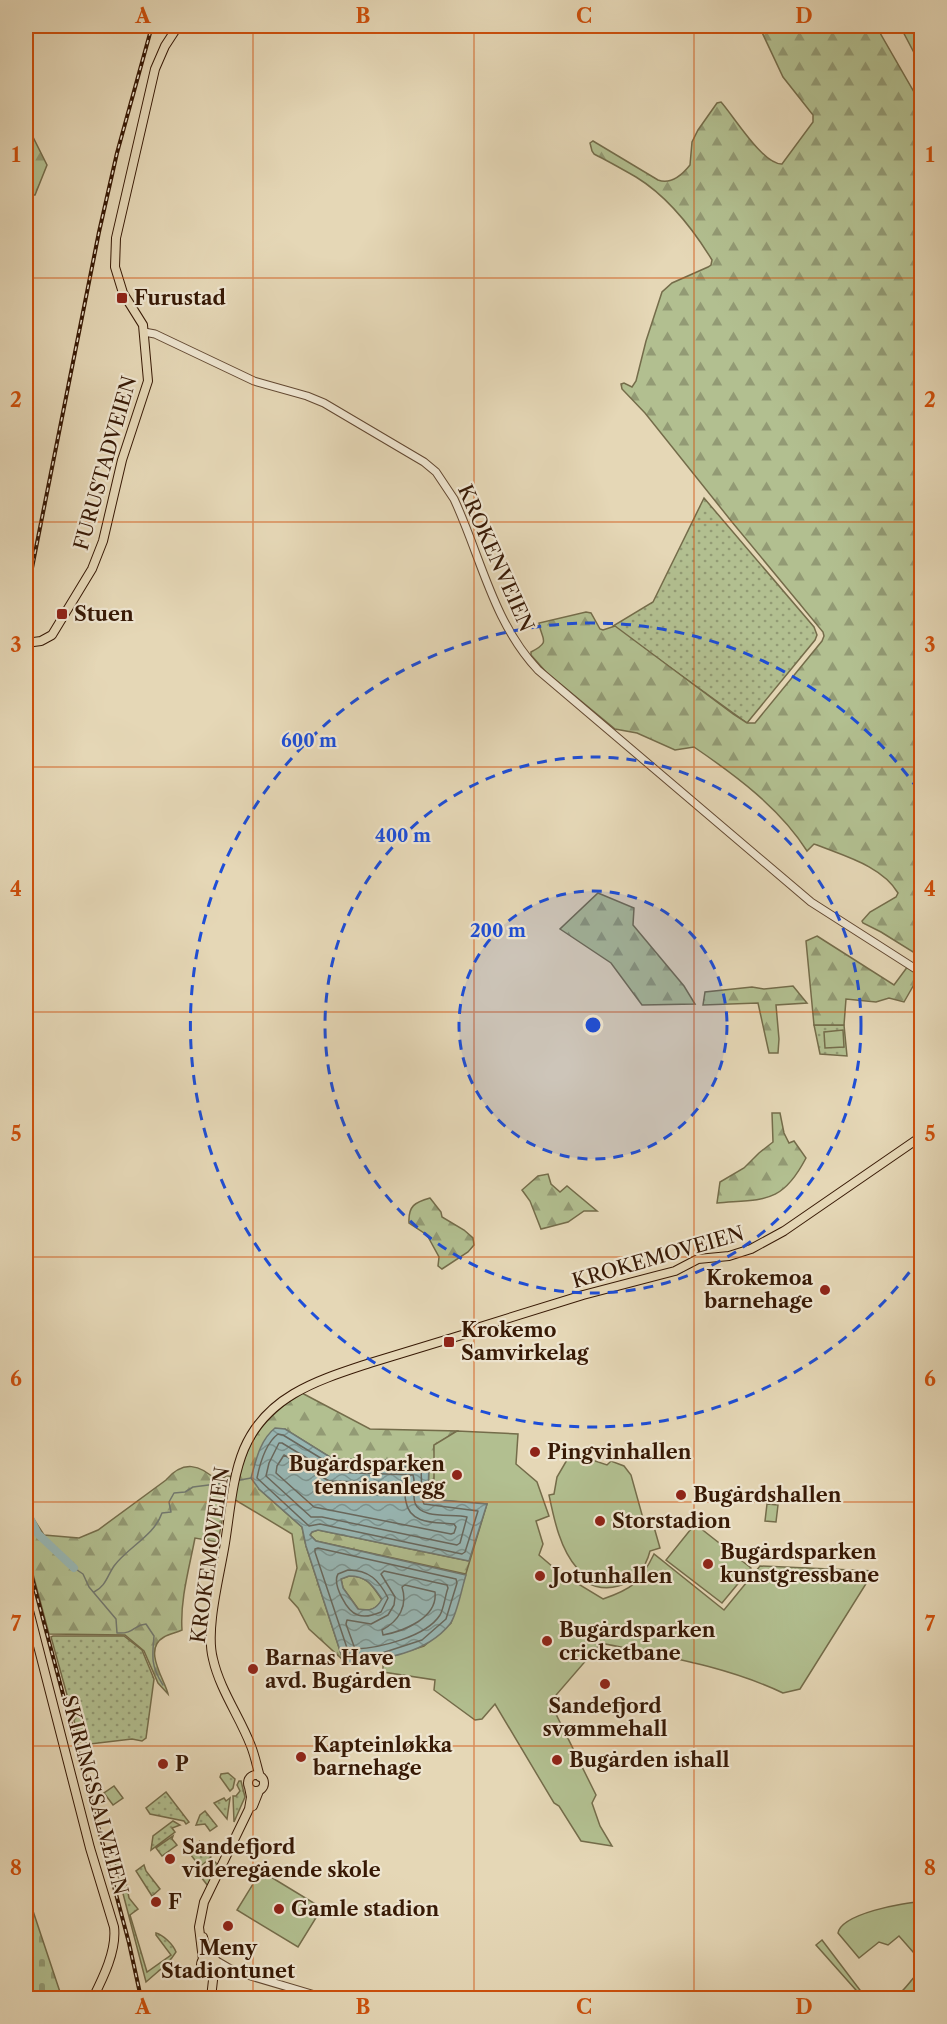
<svg xmlns="http://www.w3.org/2000/svg" width="947" height="2024" viewBox="0 0 947 2024" font-family="'Libre Caslon Text',serif">
<style>
.grass{fill:url(#grass-dots);stroke:#746c4a;stroke-width:1.5}
.forest{fill:url(#forest-firs);stroke:#746c4a;stroke-width:1.5}
.cemetery{fill:url(#cemetery-stones);stroke:#746c4a;stroke-width:1.5}
.park{fill:#b2bf90;stroke:#746c4a;stroke-width:1.5}
.water{fill:url(#water-waves);stroke:#71786f;stroke-width:1.5;fill-rule:evenodd}
.lines{fill:none;stroke-linecap:round;stroke-linejoin:round}
.shore{stroke:#68685e;stroke-width:1.5}
.stream{stroke:#71786f;stroke-width:1.5}
.river{stroke:#98b8b6;stroke-width:8}
.minor-casing{stroke:#624831;stroke-width:9}
.major-casing{stroke:#371905;stroke-width:10}
.minor{stroke:#eee5d0;stroke-width:7}
.major{stroke:#e5d7b6;stroke-width:8}
.rail-casing{stroke:#371905;stroke-width:4}
.rail{stroke:#eee5d0;stroke-width:1.5;stroke-dasharray:4.5;stroke-linecap:butt}
.grid{fill:none;stroke:#cd4f0b;stroke-width:1.5;stroke-opacity:0.55}
.ring{fill:none;stroke:#1d4ed8;stroke-width:3;stroke-dasharray:10 8}
.poi-dot{fill:#8f2418;stroke:#eee5d0;stroke-width:2}
.labels{text-anchor:middle;stroke-width:4.5;stroke-linejoin:round;paint-order:stroke}
.poi-label{font-size:20px;font-weight:bold;fill:#371905;stroke:#eee5d0;text-anchor:start}
.street-label{font-size:20px;fill:#371905;stroke:#eee5d0}
.centre{fill:#1d4ed8;stroke:#eee5d0;stroke-width:3}
.ring-label{font-size:18px;text-anchor:middle;font-weight:bold;fill:#1d4ed8;stroke:#eee5d0;stroke-width:4.5;stroke-linejoin:round;paint-order:stroke}
.neatline{fill:none;stroke:#cd4f0b;stroke-width:2}
.grid-label{font-size:20px;text-anchor:middle;font-weight:bold;fill:#cd4f0b}
</style>
<defs>
<pattern id="grass-dots" width="8" height="8" patternUnits="userSpaceOnUse" patternTransform="scale(1.5)"><rect width="8" height="8" fill="#b2bf90"/><path d="M2 2h.1M6 6h.1" fill="none" stroke="#929a74" stroke-width="1.8" stroke-linecap="round"/></pattern>
<pattern id="forest-firs" width="22" height="20" patternUnits="userSpaceOnUse" patternTransform="scale(1.5)"><rect width="22" height="20" fill="#b2bf90"/><path d="M5 1l3.5 6h-7zM16 11l3.5 6h-7z" fill="#929a74"/></pattern>
<pattern id="cemetery-stones" width="16" height="16" patternUnits="userSpaceOnUse" patternTransform="scale(1.5)"><rect width="16" height="16" fill="#b2bf90"/><path d="M2 7V4a2 2 0 0 1 4 0v3zM10 15v-3a2 2 0 0 1 4 0v3z" fill="#929a74"/></pattern>
<pattern id="water-waves" width="16" height="10" patternUnits="userSpaceOnUse" patternTransform="scale(1.5)"><rect width="16" height="10" fill="#98b8b6"/><path d="M0 5q4-4 8 0t8 0" fill="none" stroke="#7d9592"/></pattern>
</defs>
<rect width="100%" height="100%" fill="#e5d7b6"/>
<filter id="stains"><feTurbulence type="fractalNoise" baseFrequency=".00333" numOctaves="4"/><feColorMatrix values="0 0 0 0 .2 0 0 0 0 .09 0 0 0 0 .02 0 0 0 .5 -.17"/></filter>
<radialGradient id="worn" r=".72"><stop offset=".6" stop-color="#630" stop-opacity="0"/><stop offset="1" stop-color="#630" stop-opacity=".3"/></radialGradient>
<!-- grass -->
<path class="grass" d="M704 498 814 627 817 635 815 640 747 723 613 626 653 602Z
M814 1025H844L847 1056 820 1054Z
M53 1636H124L142 1650 154 1679 146 1738 142 1741 132 1739 90 1744 88 1742H80L51 1637Z
M228 1773 235 1779 233 1788 230 1791 220 1777 221 1774Z
M239 1781H241L245 1797 234 1822 233 1796H236L240 1791 237 1785Z
M166 1792 189 1822 186 1824 184 1821 150 1814 146 1808Z
M224 1798 226 1801 230 1798 227 1819 214 1803Z
M205 1811 217 1826 210 1831 205 1824 196 1825 200 1815Z
M173 1821 180 1825 172 1828 175 1832 151 1850 153 1836Z
M173 1836 172 1839 177 1845 162 1856 156 1848Z
M200 1842 211 1857 200 1867 188 1851 190 1852 200 1845Z
M114 1859 122 1862 129 1898 138 1909 130 1915 147 1972 171 1955 156 1935V1933C163 1935 173 1944 176 1952L169 1962 146 1982Z
M213 1860 218 1865 208 1886 201 1877 214 1864Z
M144 1865 146 1871 160 1889 152 1896 136 1871Z"/>
<!-- forest -->
<path class="forest" d="M759 26H876L922 106 921 957 881 932 863 923 862 921 870 912 896 897 898 893C882 866 844 856 817 845L814 844 807 851C780 808 735 775 694 747L675 750 637 733 615 729 546 672 531 655V652C552 641 541 640 539 623L586 612 591 613 600 629 603 630 615 626 733 714 747 723H755L822 641 824 636 823 632 732 522 645 413 622 389 621 384 624 383 632 387 636 381 646 341 662 292 672 283 708 267 711 265 712 260C693 229 667 196 636 177 622 169 608 161 594 154L592 151 590 143 593 141 658 180C671 185 682 175 690 165L692 142 698 130 717 103 721 102C733 115 763 165 782 164L813 122V115L783 77Z
M900 26H921V66Z
M26 113 32 116 31 133 47 165 35 195H26Z
M598 893 634 908 633 925 684 986 695 1004 642 1005 611 963 560 929Z
M817 936 894 985 908 966 920 974 904 1002 889 998 876 1002 846 999 844 1025H814L806 941Z
M793 986 807 1003 776 1005 779 1039 778 1053H769L758 1003 703 1005 705 992 752 987 764 989Z
M772 1113H780L784 1133 789 1143 794 1141 806 1158C782 1204 765 1199 717 1203L720 1182 744 1168 759 1153 773 1142Z
M548 1174 551 1184 560 1192 567 1186 597 1211H584L568 1222 541 1229 530 1201 522 1190 538 1176Z
M430 1198 441 1212 442 1217 464 1230 473 1238 474 1245 468 1252 442 1269 438 1266 439 1257 427 1235 409 1223C408 1206 415 1202 430 1198Z
M300 1392 370 1429 457 1431 434 1446 438 1487 434 1500 428 1499 429 1461 333 1459 285 1429 259 1489 302 1527 306 1546 343 1660 309 1629 298 1608 289 1598 297 1568 292 1534 227 1495 218 1542 195 1538C189 1569 180 1600 182 1630 176 1633 169 1634 164 1637 142 1649 165 1680 168 1694L158 1683 144 1651 125 1635 49 1634 26 1548V1507L44 1535 79 1538 98 1530 166 1480C183 1460 200 1464 217 1481L227 1476 238 1477C251 1433 265 1420 300 1392Z
M487 1504 470 1575 316 1541 310 1535 312 1532 318 1530 468 1561Z
M349 1576C368 1576 372 1585 382 1600 376 1610 370 1611 359 1610L343 1588 341 1579Z"/>
<!-- cemetery -->
<path class="cemetery" d="M26 1892 27 1893 62 1998H26Z"/>
<!-- park -->
<path class="park" d="M843 1030 844 1047 825 1048 824 1032Z
M457 1431 518 1434 516 1464 537 1482 549 1516 536 1521 543 1544 539 1555 560 1573 603 1599C632 1589 640 1583 654 1554L724 1610 760 1566 874 1571 800 1689 783 1693C726 1666 662 1656 601 1643L550 1702 596 1795 592 1803 600 1826 612 1846 581 1841 559 1806 554 1803 495 1704 482 1719 475 1720 434 1690 435 1680 383 1672V1659L424 1646 451 1623 487 1504 434 1500V1445Z
M571 1453 607 1465 611 1461 624 1466 631 1475 646 1529 654 1527 660 1548 650 1551C641 1588 600 1600 574 1573L577 1568C560 1549 554 1519 549 1495L554 1494 557 1477Z
M767 1504 778 1505 776 1522 765 1521Z
M695 1524 751 1568 722 1603 666 1560Z
M114 1786 123 1798 113 1805 104 1793Z
M261 1871 322 1908 298 1947 237 1910Z
M921 1902V1961L899 1936 888 1945 879 1942 859 1958 838 1933C841 1914 904 1902 921 1902Z
M822 1940 866 1998H863L816 1945Z
M921 1970V1990L916 1995 900 1993C909 1985 912 1978 921 1970Z"/>
<!-- water -->
<path class="water" d="M275 1428 285 1429 333 1459 429 1461 428 1499 487 1504 469 1561 318 1530 312 1532 310 1535 316 1541 466 1575C462 1587 457 1615 450 1624 426 1654 384 1659 349 1663L343 1660 306 1546 302 1527 259 1489 251 1478C256 1460 260 1440 275 1428ZM349 1576C367 1576 372 1585 382 1599 376 1610 370 1611 358 1609L343 1588 341 1579Z"/>
<g class="lines">
<!-- shore -->
<path class="shore" d="M278 1434 283 1435 332 1465 421 1467 422 1499 424 1504 478 1511 465 1552 462 1554 320 1524 309 1526 257 1478C260 1463 266 1443 278 1434Z
M282 1443 330 1472 413 1475C416 1483 412 1494 415 1503 421 1520 454 1513 467 1517L460 1543 457 1545 322 1517H311L266 1476 269 1463 279 1443Z
M284 1455 329 1481 404 1483C406 1489 404 1495 406 1502 410 1525 436 1522 454 1524L456 1527 454 1533 451 1534 314 1507 276 1473 277 1466Z
M318 1548 456 1579 457 1583 446 1619 422 1640 382 1653 350 1657 315 1552V1549Z
M348 1570C369 1570 379 1580 388 1598L381 1612C374 1615 366 1618 358 1615 347 1612 332 1584 338 1574Z
M384 1571 447 1585 448 1588C445 1596 444 1608 440 1615 426 1637 379 1648 355 1649L346 1624 347 1620 371 1624 388 1615 394 1605 395 1597 381 1574Z
M405 1585 435 1592C438 1618 404 1631 383 1635L382 1630C399 1621 408 1606 402 1587Z"/>
<!-- stream -->
<path class="stream" d="M240 1480 251 1478
M74 1568 83 1574 89 1587 116 1619 117 1633C135 1634 133 1625 146 1624L154 1636C152 1657 151 1667 163 1685
M94 1592C106 1586 107 1576 114 1566 128 1547 154 1536 162 1513L171 1512 169 1502 174 1493 185 1492 193 1487 232 1482"/>
<!-- river -->
<path class="river" d="M26 1510 38 1534 74 1568"/>
<!-- minor casing -->
<g class="minor-casing">
<path id="minor" d="M144 332 155 334 254 381 307 396 324 403 424 462 436 472 454 499C481 557 493 622 538 670L811 902 922 973
M215 1960 234 1971 325 1998"/>
</g>
<!-- major casing -->
<g class="major-casing">
<path id="major" d="M26 643 41 641 52 635 92 569 103 541 122 460 148 381 143 325 123 293 115 267 116 238 155 69 165 46 178 26
M480 1327 583 1295 675 1271 698 1259 729 1256 751 1249 784 1231 922 1136
M26 1599 90 1848 114 1927C117 1950 103 1978 93 1998
M248 1783a8 8 0 1 1 16 0a8 8 0 1 1-16 0Z
M260 1777C257 1767 255 1756 251 1746 240 1717 220 1690 213 1659 205 1629 220 1575 225 1543 230 1512 232 1478 244 1449 267 1395 319 1380 370 1363 405 1352 440 1342 475 1331L483 1327
M253 1806 259 1791
M203 1937 205 1945 213 1958
M201 1965a8 8 0 1 1 16 0a8 8 0 1 1-16 0Z
M203 1960 199 1927 204 1902 249 1809 251 1797 249 1787
M211 1998 214 1971"/>
</g>
<!-- minor -->
<use href="#minor" class="minor"/>
<!-- major -->
<use href="#major" class="major"/>
<!-- rail casing -->
<g class="rail-casing">
<path id="rail" d="M26 598 99 232 117 153 152 26
M26 1555 129 1943 141 1998"/>
</g>
<!-- rail -->
<use href="#rail" class="rail"/>
</g>
<!-- grid -->
<path class="grid" d="M253 26V1998M474 26V1998M694 26V1998M26 278H922M26 522H922M26 767H922M26 1012H922M26 1257H922M26 1502H922M26 1746H922"/>
<!-- distance rings -->
<circle cx="593" cy="1025" r="134" fill="#1d4ed8" fill-opacity=".12"/>
<g class="ring">
<circle cx="593" cy="1025" r="134"/>
<circle cx="593" cy="1025" r="268"/>
<path d="M920 1258A402 402 0 1 1 920 792"/>
</g>
<!-- markers -->
<g class="poi-dot">
<rect x="116" y="292" width="12" height="12" rx="3"/>
<rect x="56" y="608" width="12" height="12" rx="3"/>
<circle cx="825" cy="1290" r="6"/>
<rect x="443" y="1336" width="12" height="12" rx="3"/>
<circle cx="535" cy="1452" r="6"/>
<circle cx="457" cy="1475" r="6"/>
<circle cx="681" cy="1495" r="6"/>
<circle cx="600" cy="1521" r="6"/>
<circle cx="708" cy="1564" r="6"/>
<circle cx="540" cy="1576" r="6"/>
<circle cx="547" cy="1641" r="6"/>
<circle cx="253" cy="1669" r="6"/>
<circle cx="605" cy="1684" r="6"/>
<circle cx="301" cy="1757" r="6"/>
<circle cx="557" cy="1760" r="6"/>
<circle cx="163" cy="1764" r="6"/>
<circle cx="170" cy="1859" r="6"/>
<circle cx="156" cy="1902" r="6"/>
<circle cx="279" cy="1909" r="6"/>
<circle cx="228" cy="1926" r="6"/>
</g>
<g class="labels">
<!-- poi labels -->
<g class="poi-label">
<text x="134" y="305">Furustad</text>
<text x="74" y="621">Stuen</text>
<text x="813" y="1285" text-anchor="end">Krokemoa<tspan x="813" dy="23">barnehage</tspan></text>
<text x="461" y="1337">Krokemo<tspan x="461" dy="23">Samvirkelag</tspan></text>
<text x="547" y="1459">Pingvinhallen</text>
<text x="445" y="1471" text-anchor="end">Bugårdsparken<tspan x="445" dy="23">tennisanlegg</tspan></text>
<text x="693" y="1502">Bugårdshallen</text>
<text x="612" y="1528">Storstadion</text>
<text x="720" y="1559">Bugårdsparken<tspan x="720" dy="23">kunstgressbane</tspan></text>
<text x="552" y="1583">Jotunhallen</text>
<text x="559" y="1637">Bugårdsparken<tspan x="559" dy="23">cricketbane</tspan></text>
<text x="265" y="1665">Barnas Have<tspan x="265" dy="23">avd. Bugården</tspan></text>
<text x="605" y="1713" text-anchor="middle">Sandefjord<tspan x="605" dy="23">svømmehall</tspan></text>
<text x="313" y="1752">Kapteinløkka<tspan x="313" dy="23">barnehage</tspan></text>
<text x="569" y="1767">Bugården ishall</text>
<text x="175" y="1771">P</text>
<text x="182" y="1854">Sandefjord<tspan x="182" dy="23">videregående skole</tspan></text>
<text x="168" y="1909">F</text>
<text x="291" y="1916">Gamle stadion</text>
<text x="228" y="1955" text-anchor="middle">Meny<tspan x="228" dy="23">Stadiontunet</tspan></text>
</g>
<!-- street labels -->
<g class="street-label">
<text transform="translate(105 463) rotate(-74)" y="7">FURUSTADVEIEN</text>
<text transform="translate(496 558) rotate(66)" y="7">KROKENVEIEN</text>
<text transform="translate(658 1257) rotate(-16)" y="7">KROKEMOVEIEN</text>
<text transform="translate(210 1555) rotate(-82)" y="7">KROKEMOVEIEN</text>
<text transform="translate(95 1795) rotate(75)" y="7">SKIRINGSSALVEIEN</text>
</g>
</g>
<circle cx="593" cy="1025" r="9" class="centre"/>
<g class="ring-label">
<text x="309" y="747">600 m</text>
<text x="403" y="842">400 m</text>
<text x="498" y="937">200 m</text>
</g>
<!-- margin -->
<rect width="947" height="2024" fill="none" stroke="#e5d7b6" stroke-width="66"/>
<rect x="33" y="33" width="881" height="1958" class="neatline"/>
<g class="grid-label">
<text x="143" y="23">A</text>
<text x="363" y="23">B</text>
<text x="584" y="23">C</text>
<text x="804" y="23">D</text>
<text x="16" y="162">1</text>
<text x="930" y="162">1</text>
<text x="16" y="407">2</text>
<text x="930" y="407">2</text>
<text x="16" y="652">3</text>
<text x="930" y="652">3</text>
<text x="16" y="896">4</text>
<text x="930" y="896">4</text>
<text x="16" y="1141">5</text>
<text x="930" y="1141">5</text>
<text x="16" y="1386">6</text>
<text x="930" y="1386">6</text>
<text x="16" y="1631">7</text>
<text x="930" y="1631">7</text>
<text x="16" y="1875">8</text>
<text x="930" y="1875">8</text>
<text x="143" y="2014">A</text>
<text x="363" y="2014">B</text>
<text x="584" y="2014">C</text>
<text x="804" y="2014">D</text>
</g>
<rect width="100%" height="100%" filter="url(#stains)"/>
<rect width="100%" height="100%" fill="url(#worn)"/>
</svg>
